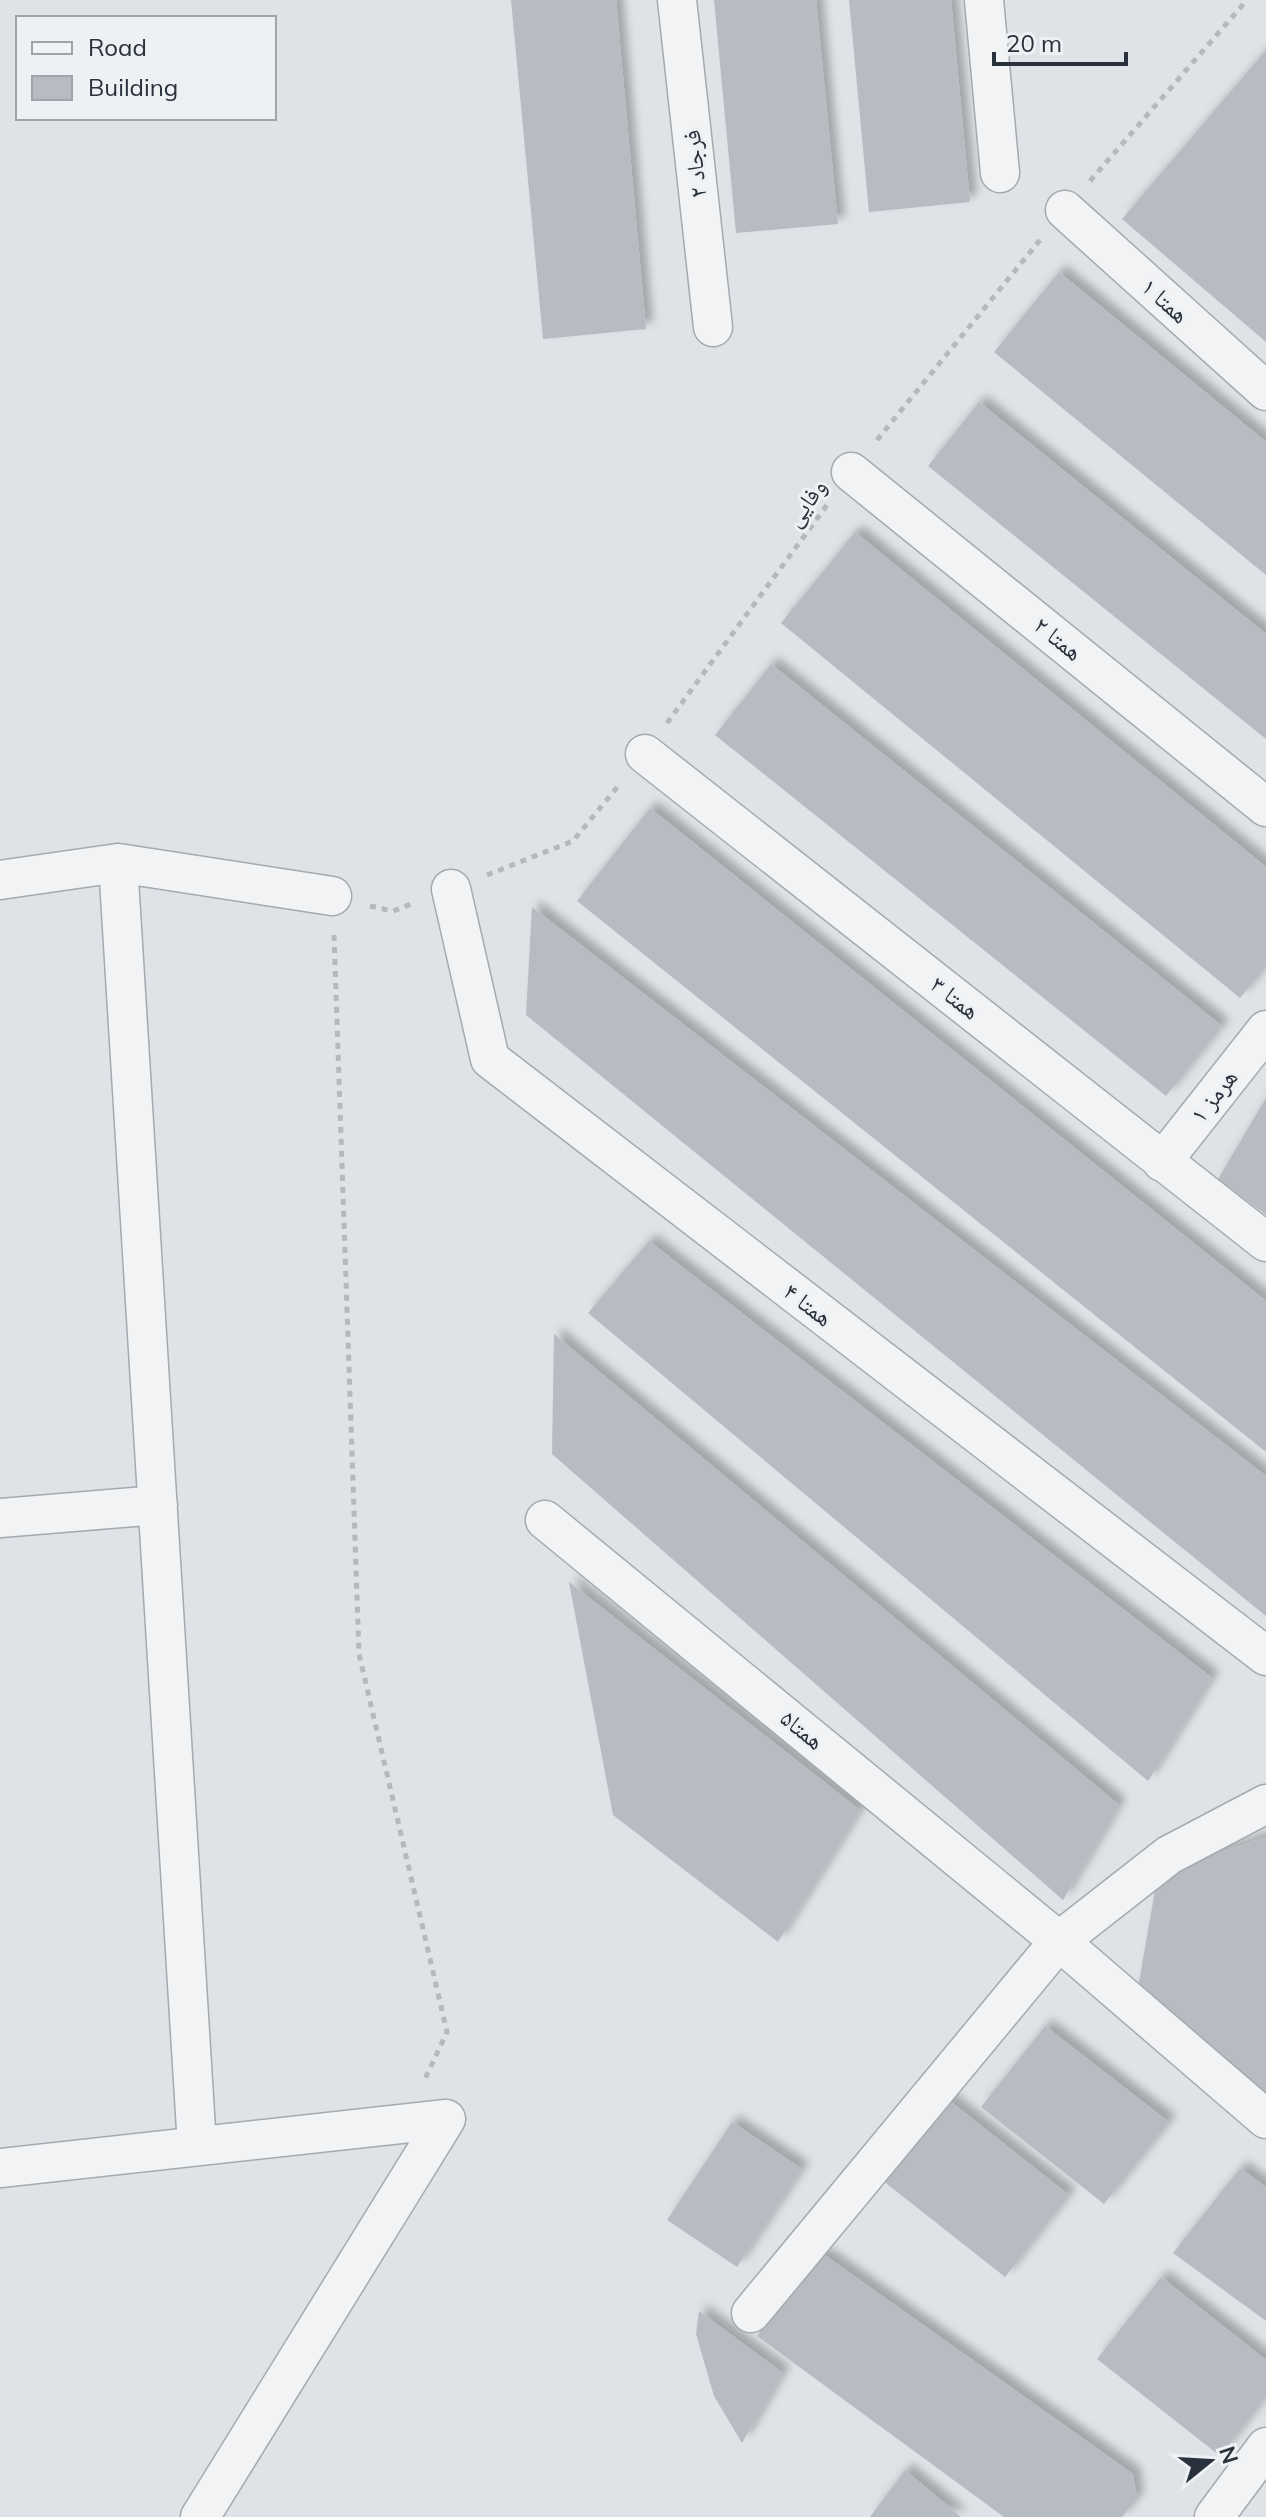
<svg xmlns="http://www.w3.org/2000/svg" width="1266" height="2517" viewBox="0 0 1266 2517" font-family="Mulish,'Noto Naskh Arabic',sans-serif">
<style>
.building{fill:#b7bcc3;filter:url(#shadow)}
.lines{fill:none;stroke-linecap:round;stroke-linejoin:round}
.street-casing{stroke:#a5a9b0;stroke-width:41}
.path{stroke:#b5b9be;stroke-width:5;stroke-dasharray:6 6;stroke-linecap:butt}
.street{stroke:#f1f3f5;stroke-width:38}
.labels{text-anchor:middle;stroke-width:6;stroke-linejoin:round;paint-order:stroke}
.street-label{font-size:24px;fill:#29313c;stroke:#eef1f4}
</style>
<defs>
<filter id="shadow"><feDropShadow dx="7" dy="-7" stdDeviation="4" flood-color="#0004"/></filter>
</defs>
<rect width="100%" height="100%" fill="#dfe2e6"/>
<!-- building -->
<path class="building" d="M511 0H616L646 329 543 339Z
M714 0H816L838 224 736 233Z
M849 0H951L970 202 869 212Z
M1266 50V342L1122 219Z
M1059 272 1266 442V575L994 352Z
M979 402 1266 634V739L928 466Z
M855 532 1266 867V966L1240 998 781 623Z
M771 664 1222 1026 1166 1096 715 735Z
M650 808 1266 1301V1452L577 901Z
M532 907 1266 1476V1616L526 1015Z
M1266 1098V1215L1218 1179Z
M649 1241 1212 1678 1148 1781 588 1313Z
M554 1334 1119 1805 1063 1900 552 1454Z
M569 1582 860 1810 778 1942 613 1815Z
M1266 1837V2096L1135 2005 1158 1873Z
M1045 2026 1169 2122 1104 2204 981 2107Z
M946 2098 1069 2195 1005 2277 882 2180Z
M732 2122 802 2169 737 2267 667 2220Z
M1240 2168 1266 2187V2321L1173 2253Z
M811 2254 826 2256 1133 2474 1137 2498 1122 2517H1004L757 2336Z
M1161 2277 1266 2360V2397L1220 2456 1097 2359Z
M699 2311 783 2373 742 2443 714 2396 696 2334Z
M905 2470 961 2517H870Z"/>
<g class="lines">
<!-- street casing -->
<g class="street-casing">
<path id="street" d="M677 0 713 327
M984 0 1000 173
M1065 210 1266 391
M851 472 1266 807
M645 754 1266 1242
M118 863 332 896
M0 880 118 863 197 2146
M451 889 490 1059 1266 1656
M1162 1162 1266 1030
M0 1518 158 1505
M545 1520 1059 1941 1266 2119
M0 2168 446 2119 200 2517
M751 2313 1059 1941 1169 1855 1266 1804
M1214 2517 1266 2447"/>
</g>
<!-- path -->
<path class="path" d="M1090 181 1247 0
M877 440 1040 240
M667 723 827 505
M487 875 573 841 619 785
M370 906 393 911 414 903
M334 935 359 1654 447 2032 424 2081"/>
<!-- street -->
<use href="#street" class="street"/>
</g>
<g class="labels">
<!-- street labels -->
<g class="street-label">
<text transform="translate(695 164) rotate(-96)" y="8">فرجاد ۲</text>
<text transform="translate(1165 301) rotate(42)" y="8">همتا ۱</text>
<text transform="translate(806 503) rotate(-54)" y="8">وفایی</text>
<text transform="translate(1058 639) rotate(39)" y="8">همتا ۲</text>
<text transform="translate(955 998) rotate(38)" y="8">همتا ۳</text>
<text transform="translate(1214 1096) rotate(-52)" y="8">هرمز ۱</text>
<text transform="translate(808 1305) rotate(38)" y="8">همتا ۴</text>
<text transform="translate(802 1730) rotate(39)" y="8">همتا۵</text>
</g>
</g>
<!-- legend -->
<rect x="16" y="16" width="260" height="104" fill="#eef1f4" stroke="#9fa4aa" stroke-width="2"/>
<rect x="32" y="42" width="40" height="12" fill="#f1f3f5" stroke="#9fa4aa" stroke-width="2"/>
<text x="88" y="56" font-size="24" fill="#29313c">Road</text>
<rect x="32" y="76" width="40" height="24" fill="#b7bcc3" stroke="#9fa4aa" stroke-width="2"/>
<text x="88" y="96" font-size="24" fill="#29313c">Building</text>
<!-- north arrow -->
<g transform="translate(1210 2461) rotate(72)" stroke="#eef1f4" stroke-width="6" paint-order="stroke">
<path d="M0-6L14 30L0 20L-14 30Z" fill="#29313c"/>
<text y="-12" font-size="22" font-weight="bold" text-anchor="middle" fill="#29313c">N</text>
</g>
<!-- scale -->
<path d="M994 52v12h132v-12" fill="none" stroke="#29313c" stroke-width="4"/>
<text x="1006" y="52" font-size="24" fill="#29313c" stroke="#eef1f4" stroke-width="6" paint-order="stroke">20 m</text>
</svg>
